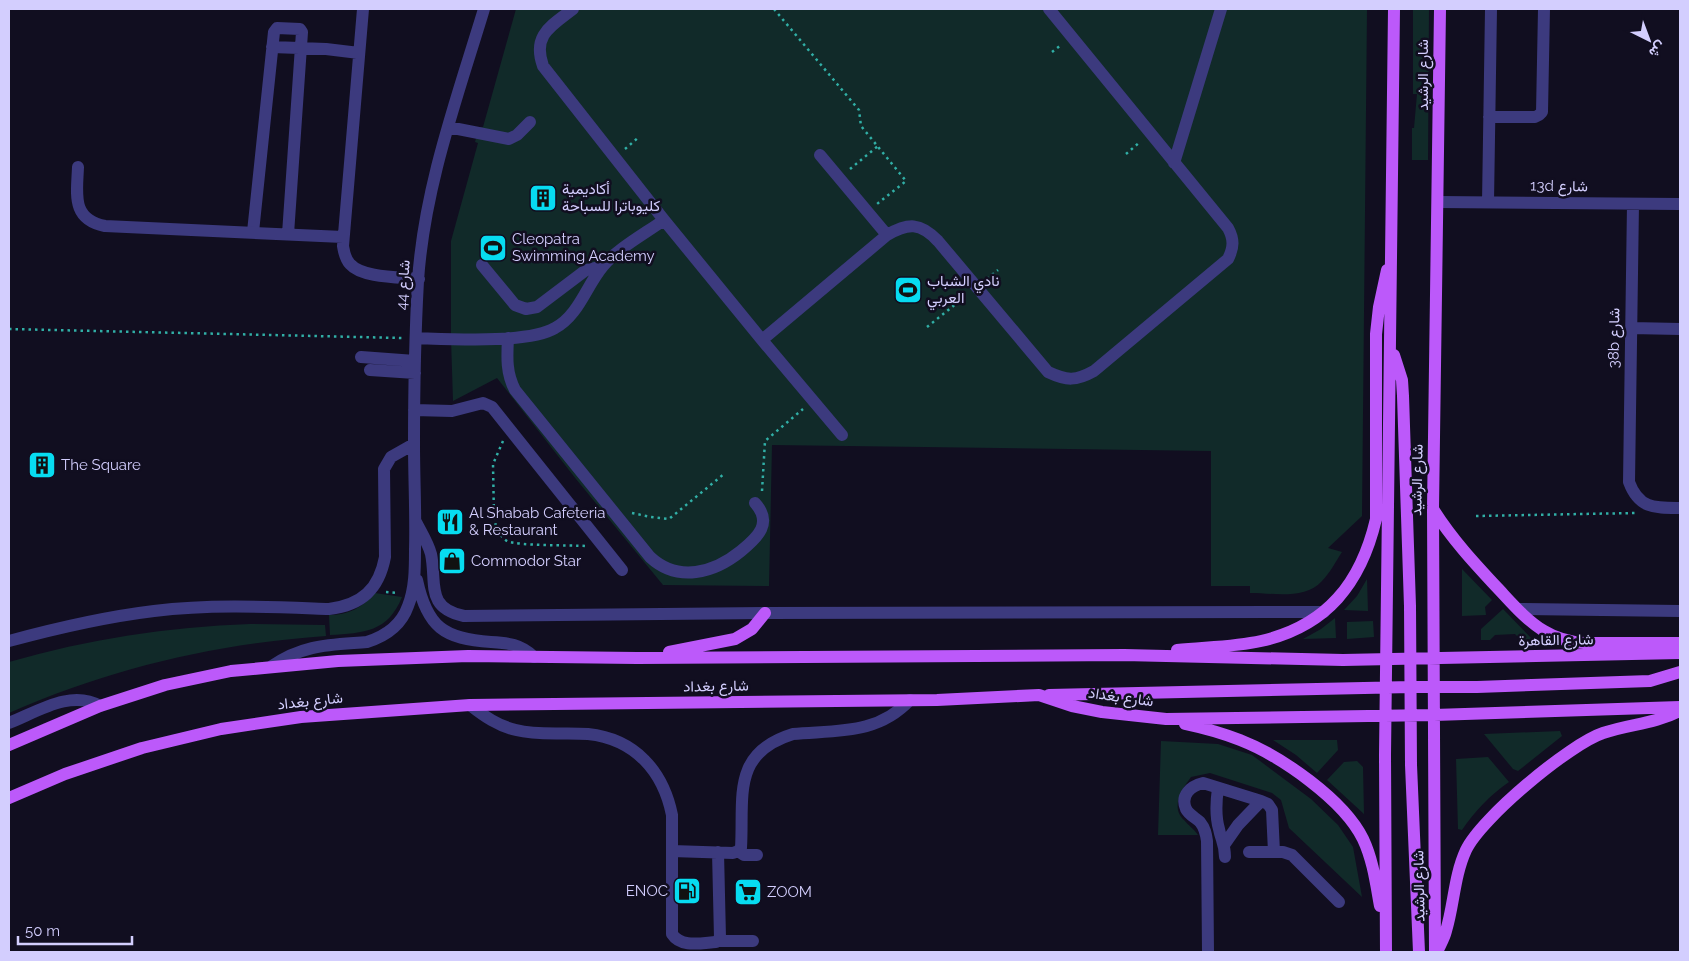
<svg xmlns="http://www.w3.org/2000/svg" width="1689" height="961" viewBox="0 0 1689 961" font-family="Raleway,Vazirmatn,sans-serif">
<style>
.green{fill:#112a29}
.lines{fill:none;stroke-linecap:round;stroke-linejoin:round}
.path{stroke:#31afa6;stroke-width:2.5;stroke-dasharray:2.5 4;stroke-linecap:butt}
.minor{stroke:#3c3a7e;stroke-width:12}
.major{stroke:#bc59fa;stroke-width:12}
.labels{text-anchor:middle;stroke-width:5;stroke-linejoin:round;paint-order:stroke}
.street-label{font-size:15px;fill:#d3cefe;stroke:#110e20}
.poi-label{font-size:15px;fill:#d3cefe;stroke:#110e20;text-anchor:start}
</style>
<rect width="100%" height="100%" fill="#110e20"/>
<!-- green -->
<path class="green" d="M516 9H1367L1362 516 1328 548 1342 552C1336 561 1330 573 1322 581 1305 600 1273 593 1250 593V586H1211V451L772 445 769 586 663 585 576 479 497 378 453 401 451 339V241L478 143 475 142 479 127H483Z
M1413 9H1429L1428 160H1412V128H1414L1417 94H1413Z
M1462 569 1492 600 1485 607 1486 615 1462 616Z
M1367 579 1368 611 1344 610 1357 596Z
M375 593 402 597C388 632 364 633 330 635L329 615C348 615 362 608 375 593Z
M1503 609 1533 640 1522 641 1515 634 1495 635 1490 640H1481V629Z
M1335 618 1336 638 1303 639 1321 629Z
M1373 621 1374 637 1347 639V622Z
M250 624 325 625 326 636C214 644 112 668 9 713V662C88 639 168 627 250 624Z
M1560 731 1562 736 1518 771 1513 769 1484 734Z
M1273 740H1337L1338 750 1317 773 1296 755Z
M1161 741 1218 744 1252 755 1311 799 1338 825 1353 847 1362 897 1289 828 1281 800 1272 793 1210 773 1191 777C1182 789 1170 807 1184 820 1189 826 1193 828 1198 835H1158Z
M1488 757 1509 782C1489 796 1475 811 1462 830L1458 829 1456 759Z
M1357 761 1363 767 1364 814 1327 780 1344 762Z"/>
<g class="lines">
<!-- path -->
<path class="path" d="M774 9 859 110 861 126 906 181 877 204
M1052 52 1061 45
M625 149 639 137
M1126 154 1140 142
M850 169 878 146
M987 279 998 270
M927 327 967 295
M9 329 402 338
M503 441 493 464 494 518C496 527 499 536 507 541 517 546 571 545 585 546
M762 491 765 441 803 409
M632 513 651 517 669 519 724 474
M1476 516 1635 513
M386 592 398 593"/>
<!-- minor -->
<path class="minor" d="M363 9 343 246C344 252 345 259 350 264 362 278 400 277 419 279
M573 9C551 26 532 35 543 66L664 220 762 340 842 435
M272 47 326 49 359 53
M1489 117H1535L1539 115 1542 112 1544 9
M448 127 509 139 517 135 530 122
M820 155 887 235
M1174 163 1221 9
M78 167C77 194 71 219 105 226L343 237
M1438 202 1680 204
M1488 202 1491 9
M1633 204 1629 482C1639 509 1655 508 1680 508
M253 232 274 32 277 28 300 29 302 32 288 234
M482 265 515 305 526 309 537 307 586 270 603 266
M1631 328 1680 329
M416 338C448 339 528 344 555 328 579 315 586 286 603 266 617 249 646 233 664 220
M508 338C507 357 506 373 515 390L650 557C678 583 714 573 741 551 758 537 773 523 755 503
M762 340 887 235C908 223 920 222 938 241L1048 372C1067 381 1076 381 1094 371L1228 259C1234 247 1234 239 1228 228L1049 9
M361 357 415 361
M370 370 415 373
M414 410 452 411 483 403 492 407 622 570
M416 522C421 532 428 543 431 554 437 583 425 608 464 616L765 613 1324 612
M417 580C427 627 444 639 491 642 508 643 521 644 534 657
M1518 609 1680 611
M9 641C57 628 104 617 154 611 212 604 271 607 329 609 362 605 379 589 385 557L384 469 391 457 414 444
M272 666C304 644 330 645 367 642 386 636 401 626 408 606 415 589 415 568 415 550 416 515 414 479 414 444 414 390 415 335 418 281 424 188 457 98 484 9
M470 705C484 716 498 726 516 730 539 736 564 732 588 734 635 739 663 771 672 815V934C681 948 701 943 716 942L720 938 718 852
M9 723C37 712 71 689 100 706
M1218 788C1216 802 1215 815 1219 829 1221 840 1225 844 1225 857
M1224 845 1238 825 1261 801
M672 851 733 853 738 851 741 848C744 797 731 753 793 734 837 730 877 735 910 700
M738 851 744 855H757
M1249 852H1283L1292 855 1339 902
M719 941H753
M1208 952 1207 841C1206 834 1205 828 1200 822 1196 818 1189 815 1186 809 1180 795 1191 786 1203 783L1261 801 1268 804 1272 810 1274 852"/>
<!-- major -->
<path class="major" d="M1394 355 1402 380 1403 396 1410 606 1411 765 1419 952
M1433 509C1453 541 1478 567 1504 595 1516 608 1529 622 1544 631 1557 639 1570 642 1584 643H1680
M1177 650C1205 647 1234 647 1261 641 1327 626 1361 583 1376 519V334L1379 307 1387 270
M669 652 735 639 752 629 765 613
M1049 695 1411 687H1477L1650 681 1680 672
M1185 724C1204 728 1222 733 1240 740 1281 756 1344 800 1363 839 1373 860 1376 884 1380 906
M9 745 100 706 165 685 231 671 338 661 468 656 637 658 1124 655 1343 660 1680 653
M9 798 65 774 142 748 221 729 301 717 470 705 937 700 1039 695 1072 706 1102 712 1166 719 1434 715 1680 707
M1386 952 1385 755 1394 9
M1435 952 1433 509 1440 9
M1437 952C1440 945 1444 939 1446 931 1454 905 1454 876 1466 850 1481 818 1570 744 1603 733 1630 724 1654 724 1680 711"/>
</g>
<!-- icons -->
<defs>
<g id="building-square" transform="scale(1.4375)"><rect x="-9" y="-9" width="18" height="18" rx="4" fill="#07dcf1" stroke="#110e20"/><path d="M-4-6H4V6H1V3H-1V6H-4ZM-2.5-4.3h1.7v1.8h-1.7ZM.8-4.3h1.7v1.8H.8ZM-2.5-1h1.7V.8h-1.7ZM.8-1h1.7V.8H.8Z" fill="#111"/></g>
<g id="stadium-square" transform="scale(1.4375)"><rect x="-9" y="-9" width="18" height="18" rx="4" fill="#07dcf1" stroke="#110e20"/><path d="M0-5a6.5 5 0 1 0 0 10a6.5 5 0 1 0 0-10ZM-3.5-1.8h7v3.6h-7Z" fill="#111"/></g>
<g id="restaurant-square" transform="scale(1.4375)"><rect x="-9" y="-9" width="18" height="18" rx="4" fill="#07dcf1" stroke="#110e20"/><path d="M-5-6h1v4h1v-4h1v4h1v-4h1v5L-1.5 .5V6h-2V.5L-5-1ZM5-6V6H3V1.5H1.5Q1.5-4 5-6Z" fill="#111"/></g>
<g id="shop-square" transform="scale(1.4375)"><rect x="-9" y="-9" width="18" height="18" rx="4" fill="#07dcf1" stroke="#110e20"/><path d="M-5-2.5h2.3a2.7 3.5 0 0 1 5.4 0H5L5.5 6h-11ZM-1.5-2.5h3a1.5 2.3 0 0 0-3 0Z" fill="#111"/></g>
<g id="fuel-square" transform="scale(1.4375)"><rect x="-9" y="-9" width="18" height="18" rx="4" fill="#07dcf1" stroke="#110e20"/><path d="M-5.5-6h7V0h2V4h1.3V-2.5L3-4.5l.8-.8L6-3V5H2.5V1h-1V6h-7ZM-4.2-4.7v3.2H.2V-4.7Z" fill="#111"/></g>
<g id="supermarket-square" transform="scale(1.4375)"><rect x="-9" y="-9" width="18" height="18" rx="4" fill="#07dcf1" stroke="#110e20"/><path d="M-6-5.5h2.5l.6 2H6L4.5 2H-2.5L-4.4-4H-6ZM-1.5 3.2a1.3 1.3 0 1 0 .1 0ZM3 3.2a1.3 1.3 0 1 0 .1 0Z" fill="#111"/></g>
</defs>
<g fill-rule="evenodd">
<use href="#building-square" x="543" y="198"/>
<use href="#stadium-square" x="493" y="248"/>
<use href="#stadium-square" x="908" y="290"/>
<use href="#building-square" x="42" y="465"/>
<use href="#restaurant-square" x="450" y="522"/>
<use href="#shop-square" x="452" y="561"/>
<use href="#fuel-square" x="687" y="891"/>
<use href="#supermarket-square" x="748" y="892"/>
</g>
<g class="labels">
<!-- street labels -->
<g class="street-label">
<text transform="translate(1423 75) rotate(-90)" y="5">شارع الرشيد</text>
<text transform="translate(1559 186) rotate(1)" y="5">13d شارع</text>
<text transform="translate(403 285) rotate(-86)" y="5">شارع 44</text>
<text transform="translate(1614 338) rotate(-89)" y="5">38b شارع</text>
<text transform="translate(1417 480) rotate(-89)" y="5">شارع الرشيد</text>
<text transform="translate(1556 640) rotate(-1)" y="5">شارع القاهرة</text>
<text transform="translate(716 686) rotate(-1)" y="5">شارع بغداد</text>
<text transform="translate(1121 697) rotate(8)" y="5">شارع بغداد</text>
<text transform="translate(310 701) rotate(-6)" y="5">شارع بغداد</text>
<text transform="translate(1419 886) rotate(-91)" y="5">شارع الرشيد</text>
</g>
<!-- poi labels -->
<g class="poi-label">
<text x="562" y="194">أكاديمية<tspan x="562" dy="17">كليوباترا للسباحة</tspan></text>
<text x="512" y="244">Cleopatra<tspan x="512" dy="17">Swimming Academy</tspan></text>
<text x="927" y="286">نادي الشباب<tspan x="927" dy="17">العربي</tspan></text>
<text x="61" y="470">The Square</text>
<text x="469" y="518">Al Shabab Cafeteria<tspan x="469" dy="17">&amp; Restaurant</tspan></text>
<text x="471" y="566">Commodor Star</text>
<text x="668" y="896" text-anchor="end">ENOC</text>
<text x="767" y="897">ZOOM</text>
</g>
</g>
<!-- border -->
<rect width="1689" height="961" fill="none" stroke="#d3cefe" stroke-width="20"/>
<!-- north arrow -->
<g transform="translate(1649 40) rotate(138)" stroke="#110e20" stroke-width="4" paint-order="stroke">
<path d="M0-4L9 19L0 12L-9 19Z" fill="#d3cefe"/>
<text y="-8" font-size="14" font-weight="bold" text-anchor="middle" fill="#d3cefe">ش</text>
</g>
<!-- scale -->
<path d="M18 936v8h114v-8" fill="none" stroke="#d3cefe" stroke-width="2.5"/>
<text x="25" y="936" font-size="15" fill="#d3cefe" stroke="#110e20" stroke-width="4" paint-order="stroke">50 m</text>
</svg>
